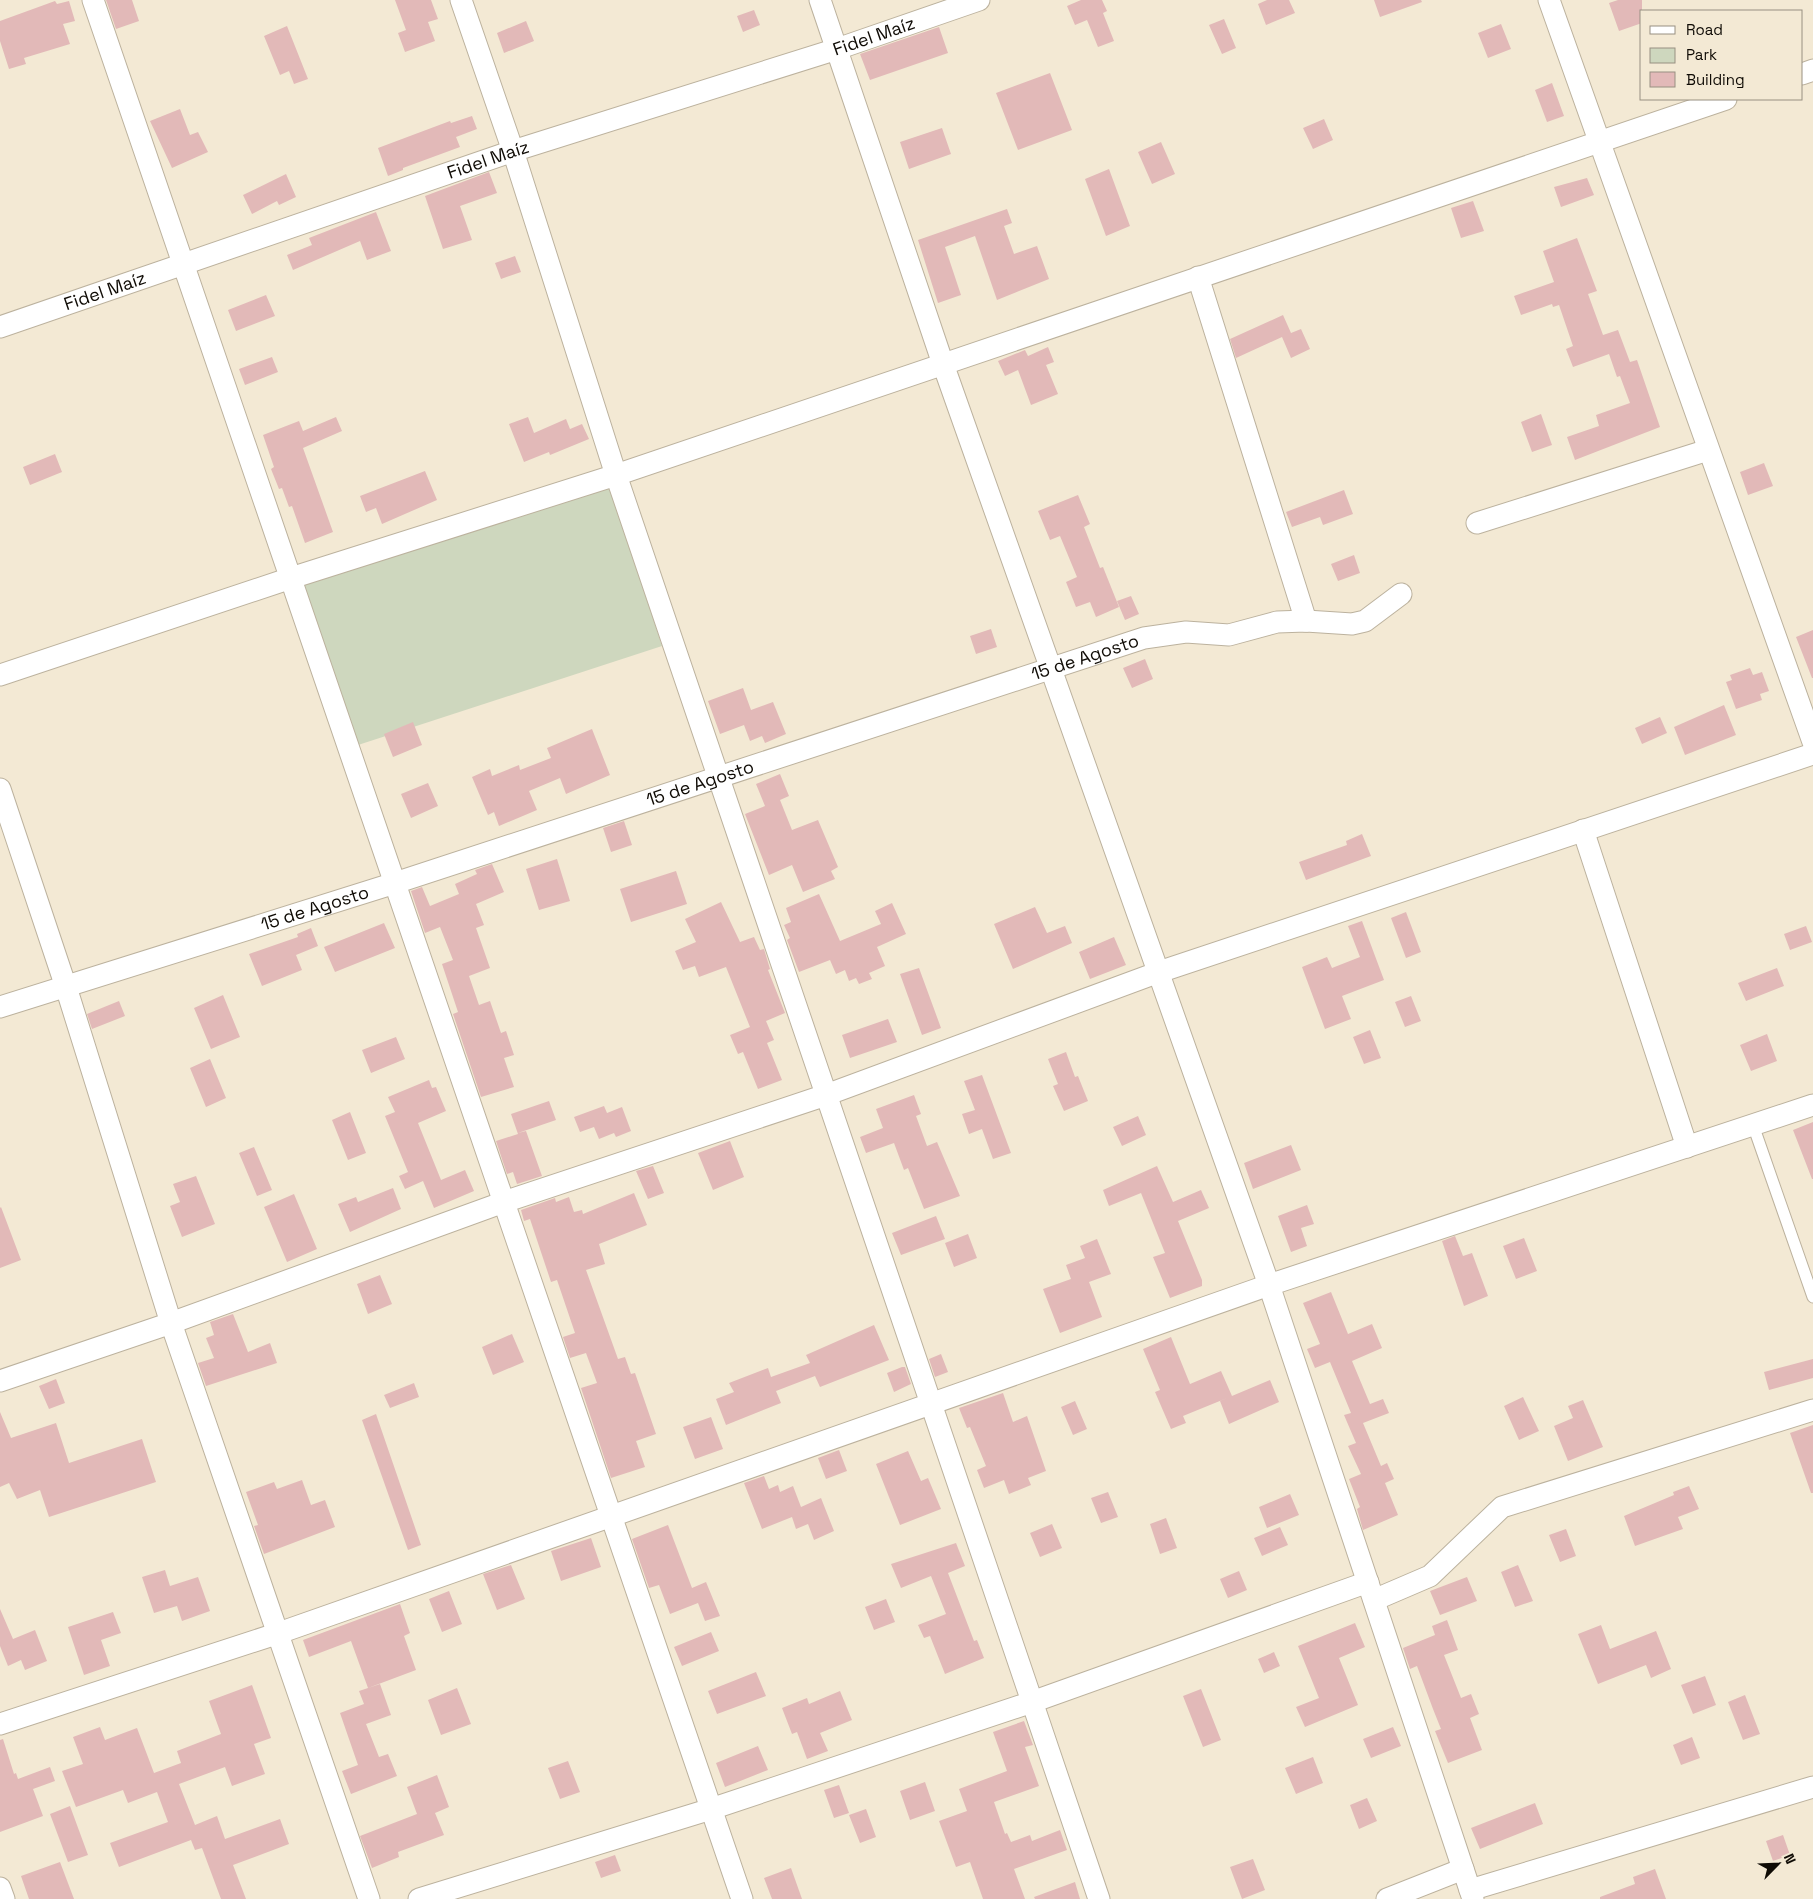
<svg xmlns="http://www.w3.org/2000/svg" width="1813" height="1899" viewBox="0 0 1813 1899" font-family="'Space Grotesk',sans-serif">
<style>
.green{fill:#ced7be}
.building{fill:#e2b9b8}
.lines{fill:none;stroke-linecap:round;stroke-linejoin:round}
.lane-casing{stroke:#bcb29e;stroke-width:13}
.street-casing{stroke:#bcb29e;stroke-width:23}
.lane{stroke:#fff;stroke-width:11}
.street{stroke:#fff;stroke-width:21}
.labels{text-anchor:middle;stroke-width:4;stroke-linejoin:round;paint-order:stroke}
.street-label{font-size:18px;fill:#0f0b05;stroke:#f3e9d4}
</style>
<rect width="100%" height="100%" fill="#f3e9d4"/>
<!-- green -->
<path class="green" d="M610 483 662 646 355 746 300 579Z"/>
<!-- building -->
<path class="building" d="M106 0H132L139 21 116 29Z
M395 0H431L438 19 428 22 435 41 405 52 398 33 406 30Z
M1081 0H1102L1107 11 1103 13 1114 41 1098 47 1087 20 1075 25 1067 6Z
M1267 0H1289L1295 13 1266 25 1258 4Z
M1374 0H1421L1422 2 1380 17Z
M1618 0H1642V23L1619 31 1609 3Z
M55 1 57 4 69 1 75 21 63 24 70 44 24 58 26 64 9 69 0 41V21Z
M754 10 760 25 743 32 737 16Z
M1224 19 1236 48 1222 54 1209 25Z
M526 21 534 41 504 53 497 33Z
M1501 24 1511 49 1488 58 1478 33Z
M287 26 308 79 294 84 289 71 280 75 264 36Z
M939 27 948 53 870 80 860 54Z
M1050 73 1072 130 1018 150 996 93Z
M1552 83 1564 116 1547 122 1535 90Z
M180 109 190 135 198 132 208 152 172 168 150 121Z
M472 116 477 129 456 137 460 147 403 168V170L388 176 378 148 450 121 451 123Z
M1324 119 1333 140 1313 149 1303 128Z
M942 128 951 154 909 169 900 142Z
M1161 142 1175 174 1152 184 1138 152Z
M1109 169 1130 226 1106 236 1085 179Z
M489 172 497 193 460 206 472 240 443 249 425 196Z
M286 174 296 197 279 205 277 201 252 214 243 195Z
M1587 178 1594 195 1561 207 1554 187Z
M1473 201 1484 231 1461 238 1451 208Z
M1007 209 1012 223 1004 226 1014 254 1037 246 1049 279 997 300 975 236 945 247 961 295 938 303 918 240Z
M376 212 391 251 367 260 360 241 293 270 287 255 312 245 309 238Z
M1577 238 1597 291 1588 294 1603 335 1618 330 1630 362 1637 360 1660 427 1575 460 1567 437 1599 426 1596 415 1630 403 1620 376 1617 377 1609 354 1573 367 1566 349 1573 346 1559 305 1553 307 1552 304 1521 315 1514 296 1554 282 1543 251Z
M515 256 521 272 501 279 495 263Z
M266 295 275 316 236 331 228 310Z
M1283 315 1291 333 1301 329 1310 349 1291 358 1282 337 1236 358 1230 339Z
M1048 347 1054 362 1046 365 1058 394 1031 405 1018 370 1005 376 998 361 1025 350 1028 356Z
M272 357 278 372 245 385 239 369Z
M1541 414 1552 445 1532 452 1521 422Z
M336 417 342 431 303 448 333 532 305 543 292 506 289 507 282 488 279 489 271 469 274 467 263 435 299 421 303 431Z
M528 417 534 433 566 419 570 429 582 424 589 439 550 455 549 452 524 462 509 424Z
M55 454 62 472 30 485 23 467Z
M1764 463 1773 486 1748 495 1740 472Z
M425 471 437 500 382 524 376 508 366 512 360 496Z
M1344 490 1353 514 1323 525 1320 517 1292 527 1286 512Z
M1078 495 1090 524 1084 527 1100 568 1103 567 1119 607 1096 617 1090 602 1076 607 1066 582 1077 577 1060 536 1050 540 1038 511Z
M1354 555 1360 573 1338 581 1331 564Z
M1131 596 1139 614 1125 620 1117 601Z
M991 629 997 647 976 654 970 636Z
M1813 630V678H1812L1796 637Z
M1145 659 1153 679 1132 688 1123 668Z
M1750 668 1753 675 1762 672 1769 691 1760 694 1762 700 1736 709 1726 682 1732 680 1730 675Z
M743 688 751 710 773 702 786 734 765 743 762 736 750 741 744 725 720 734 708 701Z
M1724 705 1736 735 1685 755 1674 727Z
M1660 717 1667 733 1642 744 1635 728Z
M413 722 422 745 393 757 384 734Z
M592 729 610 775 566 794 560 778 529 791 537 810 499 826 494 812 488 815 472 777 490 769 492 776 519 765 520 770 551 758 547 748Z
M780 774 789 796 780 800 792 830 818 820 838 867 831 871 835 879 803 892 792 865 769 875 745 814 765 806 756 784Z
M428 783 438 806 411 818 401 794Z
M624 821 632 845 611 852 603 828Z
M1362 834 1371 856 1306 880 1299 862 1347 845 1346 841Z
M557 859 570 901 539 910 526 869Z
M492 864 504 892 476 904 484 925 476 928 490 968 469 976 479 1005 490 1001 501 1033 506 1031 514 1055 504 1058 514 1087 481 1097 453 1014 458 1012 442 964 453 960 440 927 425 933 411 891 422 887 430 906 459 894 455 884 477 874 475 870Z
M676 871 687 904 631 922 620 889Z
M819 894 840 941 881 924 875 911 892 903 906 934 877 947 885 966 869 973 872 979 859 984 856 978 849 981 845 970 836 974 830 960 799 972 787 940 790 938 784 925 791 922 786 908Z
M721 902 740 942 754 937 760 950 764 949 770 969 768 970 785 1013 766 1021 774 1040 767 1043 782 1080 758 1089 743 1052 738 1054 730 1035 750 1027 726 967 699 977 695 966 683 970 675 951 696 942 685 919Z
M1035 907 1047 933 1065 926 1072 943 1013 969 994 924Z
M1406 912 1421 952 1406 958 1391 918Z
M1362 921 1384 980 1342 996 1351 1019 1325 1029 1302 967 1327 957 1332 968 1360 957 1348 926Z
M384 923 395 948 335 972 324 947Z
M1806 926 1812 942 1790 950 1784 934Z
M311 928 318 946 296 955 302 970 262 986 249 954 298 937 297 934Z
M1114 937 1126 965 1090 979 1079 952Z
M919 968 941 1028 922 1035 900 974Z
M1777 968 1784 986 1746 1001 1738 983Z
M223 995 240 1037 211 1049 194 1008Z
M1411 996 1421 1021 1405 1027 1395 1002Z
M119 1001 125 1016 92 1029 87 1014Z
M888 1019 897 1042 850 1058 842 1035Z
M1370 1030 1381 1058 1364 1064 1353 1037Z
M1767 1034 1777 1061 1751 1071 1740 1045Z
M396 1037 405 1059 371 1073 362 1050Z
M1066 1052 1075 1077 1078 1076 1088 1101 1064 1111 1053 1086 1058 1084 1048 1059Z
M210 1059 226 1098 206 1107 190 1068Z
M982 1075 1011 1153 993 1159 982 1129 969 1134 962 1114 975 1110 964 1081Z
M429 1080 432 1088 436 1087 446 1111 418 1123 441 1180 465 1170 474 1191 434 1208 423 1181 405 1189 399 1176 408 1172 385 1116 395 1112 388 1097Z
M914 1095 921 1114 916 1116 927 1146 937 1142 960 1196 924 1209 908 1168 904 1170 894 1143 866 1153 860 1137 883 1128 876 1109Z
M549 1101 556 1120 518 1133 526 1131 542 1176 517 1184 513 1172 507 1174 496 1141 518 1134 511 1114Z
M604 1106 607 1113 622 1107 631 1131 616 1137 614 1133 599 1139 594 1127 580 1132 574 1117Z
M350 1112 366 1153 348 1160 332 1120Z
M1138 1116 1146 1135 1122 1146 1113 1127Z
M1813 1122V1179H1812L1793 1130Z
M730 1141 744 1177 713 1190 698 1153Z
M1291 1145 1301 1170 1253 1189 1244 1163Z
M254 1147 272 1190 257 1196 239 1153Z
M653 1166 664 1193 648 1199 636 1171Z
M1157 1166 1173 1202 1201 1190 1209 1208 1178 1221 1202 1280V1286L1170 1298 1153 1257 1165 1253 1141 1193 1109 1206 1103 1190Z
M196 1176 215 1224 182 1237 170 1206 180 1202 173 1184Z
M393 1188 401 1209 350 1232 338 1204 356 1197 358 1202Z
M634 1193 647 1225 599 1244 605 1264 586 1270 618 1359 625 1357 631 1374 635 1373 656 1434 636 1441 645 1467 611 1478 581 1388 597 1383 586 1353 570 1358 563 1337 575 1333 557 1280 551 1282 530 1219 524 1221 521 1210 555 1198 556 1202 569 1197 574 1212 582 1210 583 1214Z
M294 1194 317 1249 287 1262 264 1207Z
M1307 1205 1314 1224 1301 1228 1307 1246 1291 1252 1278 1216Z
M1 1207 21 1260 0 1268V1208Z
M936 1216 945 1239 901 1255 892 1233Z
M968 1234 977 1258 954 1267 945 1243Z
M1455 1236 1463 1256 1472 1253 1488 1296 1464 1306 1442 1241Z
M1524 1238 1537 1271 1516 1279 1503 1246Z
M1097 1239 1111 1274 1089 1282 1102 1317 1060 1333 1043 1289 1071 1279 1066 1265 1085 1258 1080 1246Z
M380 1275 392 1304 368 1314 357 1284Z
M1331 1292 1348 1334 1372 1324 1382 1348 1352 1361 1370 1404 1383 1399 1389 1413 1363 1423 1381 1466 1387 1463 1394 1479 1385 1483 1398 1515 1363 1530 1357 1509 1360 1507 1349 1479 1361 1474 1348 1446 1356 1443 1344 1415 1351 1413 1330 1362 1315 1368 1307 1349 1320 1344 1303 1303Z
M233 1314 248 1352 270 1343 277 1363 206 1386 198 1363 214 1358 206 1338 214 1335 210 1322Z
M874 1325 889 1360 820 1387 815 1376 776 1391 781 1403 726 1425 716 1399 734 1392 729 1383 768 1368 771 1377 810 1363 806 1355Z
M512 1334 524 1362 493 1375 482 1347Z
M1171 1337 1190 1384 1221 1371 1232 1396 1183 1416 1186 1423 1171 1429 1155 1392 1160 1390 1143 1349Z
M941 1354 948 1372 935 1377 929 1359Z
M1813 1359V1378L1769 1390 1764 1372Z
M902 1367H905L911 1384 894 1392 887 1373Z
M56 1379 65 1403 49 1409 39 1386Z
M1270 1380 1279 1402 1229 1424 1220 1401Z
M414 1383 419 1397 390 1408 384 1395Z
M1003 1393 1013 1422 1027 1416 1046 1471 1028 1478 1031 1485 1009 1494 1004 1480 984 1488 977 1470 986 1466 970 1427 967 1428 959 1408Z
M1523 1397 1539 1431 1519 1440 1504 1406Z
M1583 1400 1603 1447 1568 1461 1554 1426 1573 1418 1568 1406Z
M1075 1401 1087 1429 1073 1435 1061 1407Z
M0 1412 11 1438 56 1423 69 1463 142 1439 156 1482 49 1517 40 1490 17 1499 9 1483 0 1487Z
M376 1414 421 1545 408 1550 362 1420Z
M711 1417 723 1449 695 1459 683 1427Z
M1813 1425V1493H1811L1790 1433Z
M839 1450 847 1471 826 1479 818 1458Z
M908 1451 921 1481 928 1478 941 1509 900 1525 876 1464Z
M764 1476 769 1489 778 1485 780 1492 793 1486 801 1507 821 1498 834 1531 814 1540 808 1524 796 1529 792 1517 762 1529 744 1483Z
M302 1480 311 1505 325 1500 335 1527 264 1554 254 1526 258 1525 246 1492 274 1482 277 1489Z
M1689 1486 1699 1509 1678 1517 1683 1529 1635 1546 1624 1516 1674 1495 1673 1492Z
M1108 1492 1118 1517 1101 1523 1091 1498Z
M1290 1494 1299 1515 1267 1528 1259 1507Z
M1166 1518 1177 1548 1160 1554 1150 1524Z
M1052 1524 1062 1548 1040 1557 1030 1533Z
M668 1525 692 1588 706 1582 720 1616 705 1621 698 1603 670 1614 659 1585 649 1588 632 1539Z
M1280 1527 1288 1545 1262 1556 1254 1538Z
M1566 1529 1576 1556 1560 1562 1549 1535Z
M591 1538 601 1567 561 1581 551 1551Z
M956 1543 965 1566 948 1573 974 1641 977 1640 984 1658 945 1674 930 1636 924 1638 918 1625 946 1614 931 1576 901 1588 891 1564Z
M511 1565 525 1599 497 1610 483 1574Z
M1518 1565 1533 1601 1515 1607 1501 1572Z
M165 1570 170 1586 198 1577 210 1611 182 1621 177 1606 154 1613 142 1577Z
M1239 1571 1247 1590 1228 1598 1220 1579Z
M1467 1577 1477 1601 1440 1615 1430 1591Z
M449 1591 462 1624 442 1632 429 1599Z
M886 1599 895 1622 874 1630 865 1607Z
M400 1604 410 1633 404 1636 416 1670 368 1688 351 1641 309 1657 303 1640Z
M0 1609 13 1639 35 1630 47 1661 25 1670 21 1660 8 1666 0 1646Z
M113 1612 121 1633 101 1640 110 1666 84 1675 68 1627Z
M1447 1620 1458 1650 1444 1655 1461 1698 1471 1694 1479 1714 1470 1718 1482 1750 1448 1763 1435 1731 1441 1729 1433 1709 1417 1666 1410 1669 1403 1648 1435 1635 1432 1626Z
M1355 1623 1365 1647 1339 1658 1358 1705 1305 1727 1296 1707 1319 1698 1298 1646Z
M1601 1625 1610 1649 1656 1631 1671 1669 1651 1678 1646 1665 1598 1684 1578 1634Z
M711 1632 719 1651 682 1666 674 1647Z
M1274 1652 1280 1666 1264 1673 1258 1659Z
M756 1672 766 1696 717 1714 708 1691Z
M1705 1676 1716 1705 1693 1714 1681 1685Z
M380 1684 391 1715 366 1724 379 1757 388 1754 397 1776 351 1794 342 1771 358 1765 340 1713 364 1704 359 1691Z
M252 1685 271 1738 254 1744 265 1774 232 1786 225 1767 179 1784 195 1825 217 1816 225 1839 280 1819 289 1844 233 1865 246 1899H221L202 1848 195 1850 191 1840 119 1867 110 1843 168 1822 157 1792 128 1803 123 1790 76 1807 62 1771 83 1764 73 1737 100 1727 105 1740 137 1728 154 1773 181 1763 177 1751 221 1734 209 1701Z
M457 1688 471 1724 441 1735 428 1700Z
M1201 1689 1221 1740 1203 1747 1183 1696Z
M840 1691 852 1720 820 1733 828 1751 807 1759 797 1732 792 1734 782 1708 807 1698 809 1704Z
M1745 1695 1760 1734 1743 1740 1728 1702Z
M1024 1721 1033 1745 1025 1747 1039 1786 994 1802 1005 1834 1007 1833 1011 1842 1030 1835 1032 1841 1060 1830 1067 1850 1014 1869 1025 1899H983L970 1862 956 1867 939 1821 967 1811 959 1789 1007 1771 993 1732Z
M1393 1727 1401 1746 1371 1758 1363 1739Z
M1692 1737 1700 1758 1681 1765 1673 1745Z
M3 1739 14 1774 16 1773 18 1779 50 1767 55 1781 33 1789 43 1816 0 1832V1740Z
M758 1746 768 1770 725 1787 716 1763Z
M1313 1757 1323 1783 1296 1794 1285 1768Z
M568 1761 580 1792 560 1799 548 1768Z
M437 1775 449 1807 435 1813 444 1835 398 1852 399 1857 372 1868 360 1836 417 1814 407 1787Z
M925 1782 935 1811 910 1820 900 1791Z
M839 1785 849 1813 834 1818 824 1790Z
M1367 1798 1377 1821 1359 1829 1350 1805Z
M1535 1803 1543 1824 1480 1849 1471 1828Z
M70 1806 88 1855 68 1862 50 1814Z
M866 1809 876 1837 860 1843 849 1815Z
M1783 1835 1790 1855 1773 1861 1766 1841Z
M615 1855 621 1871 601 1878 595 1862Z
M1253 1859 1265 1890 1242 1899 1230 1867Z
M60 1862 74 1899H29L21 1876Z
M791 1868 802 1899H772L764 1878Z
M1655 1869 1666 1899H1600V1897L1635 1884 1633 1877Z
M1075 1882 1080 1899H1035L1034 1897Z"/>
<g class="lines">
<!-- lane casing -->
<g class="lane-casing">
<path id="lane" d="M1753 1125 1813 1297"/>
</g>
<!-- street casing -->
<g class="street-casing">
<g id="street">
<path d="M93 0 742 1899"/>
<path d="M461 0 513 151 616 475 1099 1899"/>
<path d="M820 0 943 364 1269 1285 1473 1899"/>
<path d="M1549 0 1813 742"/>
<path d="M1802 74 1813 70"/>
<path d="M1198 277 1306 621"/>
<path id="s1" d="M0 327 513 151 837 49 979 0"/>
<path d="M1477 523 1708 450"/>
<path d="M0 675 291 578 616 475 1726 99"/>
<path d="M0 789 66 987 171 1323 369 1899"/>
<path d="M1583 830 1687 1147"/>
<path id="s2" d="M0 1007 395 883 1144 638 1186 632 1229 635 1277 622 1306 621 1352 624 1365 621 1401 594"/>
<path d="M0 1381 171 1323 504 1202 826 1095 1159 972 1813 754"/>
<path d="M1374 1600 1430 1576 1502 1507 1813 1410"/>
<path d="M0 1724 276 1634 1269 1285 1813 1105"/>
<path d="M0 1888 4 1899"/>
<path d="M1470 1890 1813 1787"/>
<path d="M419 1899 711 1809 1032 1702 1368 1582"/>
<path d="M1387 1899 1463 1869"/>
</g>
</g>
<!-- lane -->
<use href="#lane" class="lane"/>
<!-- street -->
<use href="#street" class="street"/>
</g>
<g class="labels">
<!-- street labels -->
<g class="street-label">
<text dy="6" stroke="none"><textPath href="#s1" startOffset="921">Fidel Maíz</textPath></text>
<text dy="6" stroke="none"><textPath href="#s1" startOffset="516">Fidel Maíz</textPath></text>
<text dy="6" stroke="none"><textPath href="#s1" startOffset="111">Fidel Maíz</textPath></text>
<text dy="6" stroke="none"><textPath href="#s2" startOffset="1140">15 de Agosto</textPath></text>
<text dy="6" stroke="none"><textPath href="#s2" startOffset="735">15 de Agosto</textPath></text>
<text dy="6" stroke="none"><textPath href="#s2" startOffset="330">15 de Agosto</textPath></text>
</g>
</g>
<!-- legend -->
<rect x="1640" y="10" width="162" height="90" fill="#f3e9d4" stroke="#989081"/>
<rect x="1650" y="26" width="25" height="8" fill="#ffffff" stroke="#989081"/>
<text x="1686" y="35" font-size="15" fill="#0f0b05">Road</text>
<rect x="1650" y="48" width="25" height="15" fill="#ced7be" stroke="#989081"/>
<text x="1686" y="60" font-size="15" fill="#0f0b05">Park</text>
<rect x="1650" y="72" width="25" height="15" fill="#e2b9b8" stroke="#989081"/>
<text x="1686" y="85" font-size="15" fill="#0f0b05">Building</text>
<!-- north arrow -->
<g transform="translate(1778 1864) rotate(66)" stroke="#f3e9d4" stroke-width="4" paint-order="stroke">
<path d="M0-4L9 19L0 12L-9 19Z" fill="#0f0b05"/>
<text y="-8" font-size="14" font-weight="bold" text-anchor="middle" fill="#0f0b05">N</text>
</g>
</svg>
